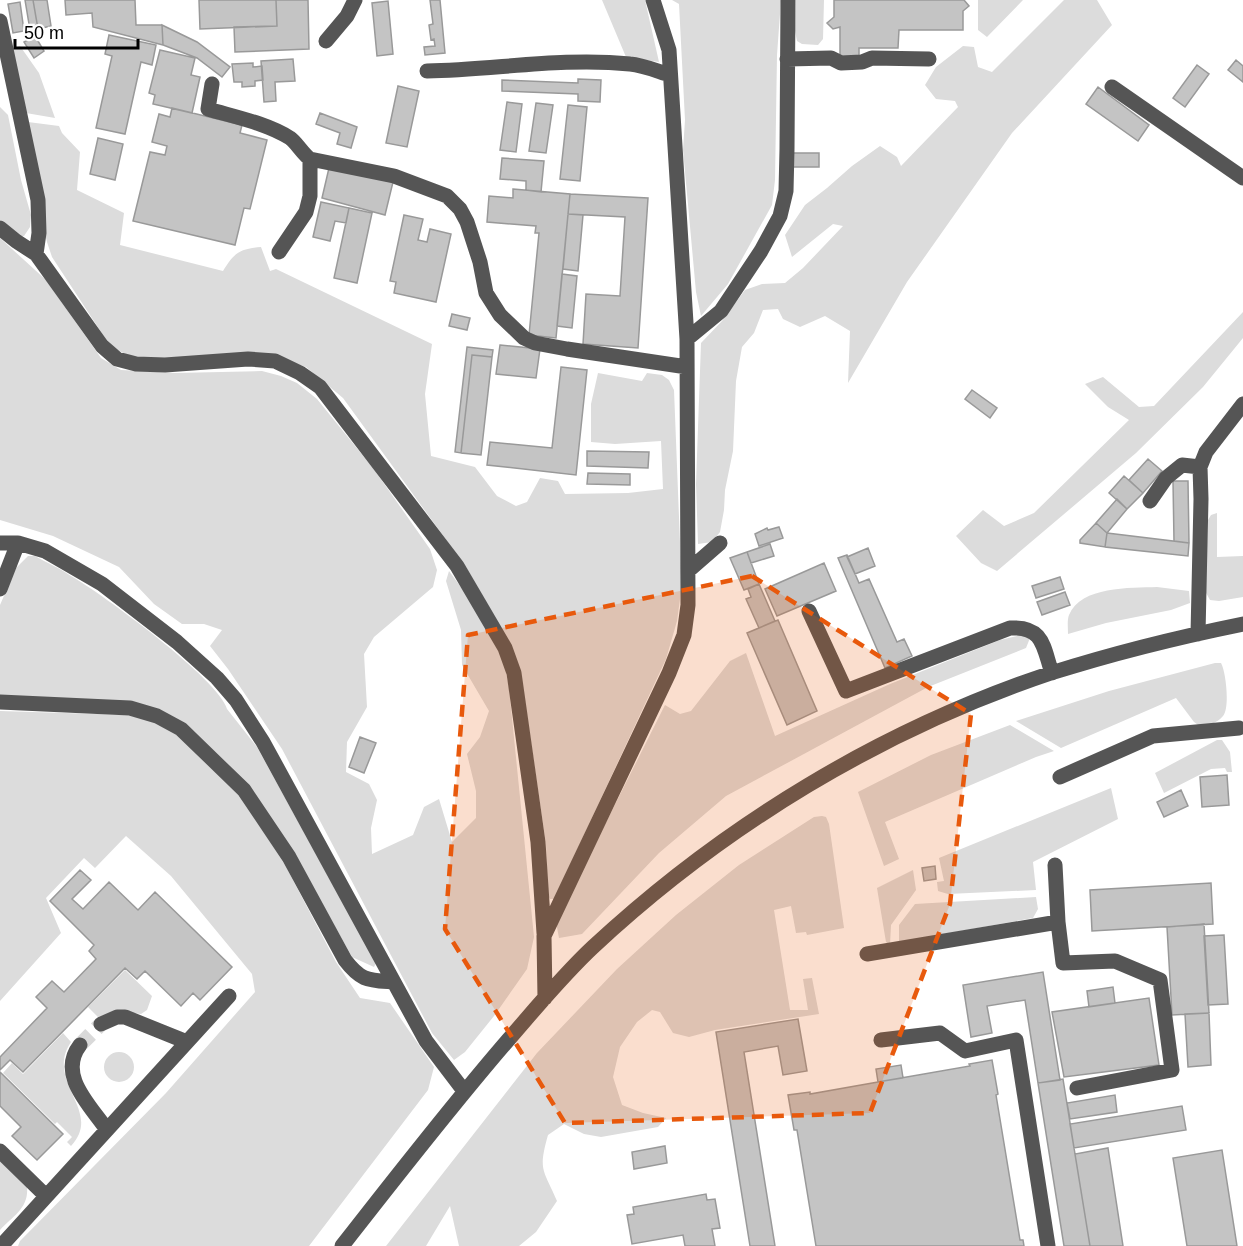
<svg xmlns="http://www.w3.org/2000/svg" width="1243" height="1246" viewBox="0 0 1243 1246" font-family="Helvetica,sans-serif">
<style>
.green{fill:#dcdcdc}
.building{fill:#c4c4c4;stroke:#999;stroke-width:1.5}
.lines{fill:none;stroke-linecap:round;stroke-linejoin:round}
.minor-tunnel{stroke:#d9d9d9;stroke-width:15;stroke-dasharray:15 8;stroke-linecap:butt}
.minor{stroke:#555;stroke-width:15}
.marked{fill:#e8590c;fill-opacity:0.2;stroke:#e8590c;stroke-width:4.5;stroke-dasharray:12 8;stroke-linejoin:round}
</style>
<rect width="100%" height="100%" fill="#fff"/>
<!-- green -->
<path class="green" d="M602 0H645L659 62 626 57Z
M672 0H781L777 55 775 180 772 205 728 284 701 316 696 292 683 150 685 120 679 4Z
M796 0H824L823 39 818 45 802 44 797 41 795 31Z
M978 0H1023L987 37 978 30Z
M1064 0H1097L1112 25 1012 133 907 282 848 383 850 331 825 316 800 327 783 319 778 309 763 310 754 333 742 347 736 381 733 451 725 490 724 510 720 532 712 542 698 544 696 484 701 343 722 321 745 290 762 284 785 283 803 268 843 226 833 224 792 257 785 235 805 205 827 188 852 166 880 146 897 157 901 166 958 107 955 101 936 99 925 85 936 67 963 46 974 47 978 67 992 72Z
M20 46 39 73 55 118 26 113 12 49Z
M0 107 8 115 21 180 31 215 30 227 24 236H19L0 220Z
M28 122 59 126 62 133 80 152 77 190 124 213 120 245 223 271C234 253 239 249 261 247L270 271 276 269 432 344 425 394 431 456 475 467 497 496 516 506 527 502 540 478 558 481 565 494 628 493 663 489 661 441 615 444 591 442V404L598 373 642 381 647 373 662 375 669 380 674 390 681 568 680 599 677 621 666 659 554 899H550L548 895 546 844 521 674 511 645 466 567 343 398 306 367 283 359H144C125 355 119 353 105 338L52 257 47 242 44 229V196Z
M0 238 46 280 101 358 121 370 175 373 262 371 281 376 297 383 317 399 373 468 430 549 437 570 433 587 374 637 364 654 367 707 347 742 346 772 369 784 377 800 371 828 372 854 413 835 424 807 439 799 452 842 476 818V791L467 754 480 737 489 711 462 665 461 630 446 581 449 571 466 594 504 660 509 688 534 937 527 969 494 1016 465 1052 454 1060 432 1033 282 749 228 669 210 646 222 630 204 624H182L154 604 119 567 53 536 0 520Z
M1243 312V338L1203 387 1136 453 997 571 981 563 956 536 983 510 1004 526 1034 513 1129 420 1108 407 1085 384 1103 377 1139 407 1154 406Z
M1217 513V557L1243 556V597L1219 601 1210 600 1205 591 1208 520 1211 515Z
M28 556H35C47 563 60 568 71 576 101 593 220 680 227 709L257 747 376 963 374 967 352 957 295 855 247 787 158 711 0 696V605L16 568Z
M1157 587 1189 591 1190 603 1171 610 1106 623 1068 634C1068 628 1067 620 1069 615 1081 586 1130 588 1157 587Z
M1021 635 1030 638 1026 648 928 687 726 796 659 853 582 934 559 938 556 922 665 705 680 714 691 711 730 661 746 653 775 736 890 684 1000 640Z
M1215 663H1221C1226 672 1230 708 1223 716 1217 723 1209 725 1201 727L1194 722 1176 698 1061 748 1016 721 1109 691Z
M0 711 130 715 154 721 176 733 238 792 285 865 336 962 360 998 390 1003 434 1067 428 1090 309 1246H18L20 1241 166 1093 255 992 252 974 171 876 126 836 95 868 84 858 46 898 61 933 0 1001Z
M1010 725 1054 751 1036 757 885 822 899 859 884 866 858 792 931 755Z
M1217 740H1222L1230 752 1232 772H1227L1225 768 1211 769 1164 793 1155 773Z
M1111 788 1118 819 1033 862 1036 890 948 894 938 891 937 882 944 881 939 858Z
M822 816 826 817 829 824 844 928 807 935 806 932 796 933 791 906 774 910 790 1010H808L803 979 812 978 819 1014 715 1030 689 1037 673 1033 660 1012 652 1010 637 1022 620 1047 613 1077 622 1105 643 1113 666 1118 658 1127 601 1137 584 1134 564 1124 548 1135C538 1171 543 1168 557 1201L536 1232 519 1246H459L450 1206 426 1246H386L537 1053 617 969 676 915 739 865 814 817Z
M913 870 916 890 891 925 890 945 886 942 877 888Z
M1036 897 1038 909 1033 918 899 942V925L915 904Z
M125 970 152 996 147 1010 141 1014 117 1011 98 1017 88 1007Z
M63 1033 71 1042C44 1082 104 1111 71 1146L67 1142 72 1137 57 1122 55 1124 3 1073 12 1063 23 1074Z
M104 1067a15 15 0 1 1 30 0a15 15 0 1 1-30 0Z
M0 1161 27 1187C29 1208 13 1216 0 1230Z"/>
<!-- building -->
<path class="building" d="M25 0H33L38 29 30 30Z
M33 0H47L51 26 38 29Z
M65 0H135L136 25H162L163 45 93 27 92 13 66 15Z
M199 0H276L277 26 200 29Z
M276 0H308L309 49 235 52 234 27 277 26Z
M430 0H440L445 53 425 55 424 47 435 46 434 39 431 40 429 25 433 24Z
M834 0H964L969 6 963 11V30H899L898 48H859V58L840 59V27L833 29 827 23 834 17Z
M388 1 393 54 377 56 372 3Z
M20 2 24 31 13 33 8 4Z
M162 25 197 42 230 67 222 77 197 58 163 45Z
M109 35 156 45 152 65 141 62 125 134 96 128 112 56 105 54Z
M35 36 44 51 34 58 24 42Z
M160 50 195 58 191 75 200 77 192 113 153 104 155 95 149 93Z
M293 59 295 81 275 82 276 101 264 102 261 61Z
M1236 60 1243 66V82L1228 70Z
M253 63V67L262 66 263 80 255 81V86L242 87V82H234L232 64Z
M1197 65 1209 74 1185 107 1173 98Z
M578 79 601 80 600 102 578 101V94L502 91V80L578 83Z
M398 86 419 91 407 147 386 143Z
M1098 87 1149 125 1138 141 1086 104Z
M507 102 522 104 516 152 500 150Z
M536 103 553 105 546 153 529 151Z
M568 105 587 107 580 181 560 179Z
M172 108 242 125 240 133 267 140 250 209 244 208 235 245 133 221 150 152 165 155 167 146 152 142 159 114 170 117Z
M320 113 357 127 351 148 337 144 340 133 316 124Z
M98 138 123 144 115 180 90 174Z
M791 153H819V167H791Z
M502 158 544 161 541 192 526 190V181L500 179Z
M329 168 393 182 385 215 322 198Z
M513 189 570 194 556 338 529 335 539 233H535L536 226 487 222 489 196 513 198Z
M570 194 648 198 638 348 583 344 586 294 620 296 625 217 568 214Z
M321 202 349 208 346 223 335 221 330 241 313 237Z
M349 208 372 213 357 283 334 278Z
M568 214 583 215 578 271 563 269Z
M404 215 423 219 418 240 427 242 430 229 451 234 436 302 394 293 396 282 390 281Z
M562 274 577 276 572 328 557 326Z
M452 314 470 318 467 330 449 326Z
M500 345 540 349 536 378 496 374Z
M467 347 493 350 492 357 472 355 461 453 455 452Z
M472 355 492 357 481 455 461 453Z
M561 367 587 370 576 475 487 465 490 442 552 448Z
M972 390 997 408 990 418 965 399Z
M587 451 649 452 648 468 587 466Z
M1148 459 1162 471 1143 493 1129 480Z
M588 473 630 474V485L587 484Z
M1124 476 1143 493 1127 509 1109 493Z
M1173 481H1188L1189 543 1174 541Z
M1117 499 1127 509 1107 533 1096 523Z
M1096 523 1107 533 1105 547 1080 543V540Z
M779 527 783 538 759 546 755 534 767 528 768 530Z
M1107 533 1189 543 1188 556 1105 547Z
M770 544 774 556 751 563 747 552Z
M868 548 875 566 855 574 847 557Z
M747 552 759 584 744 590 730 558Z
M847 555 859 583 869 579 897 642 904 639 912 656 885 668 838 558Z
M824 563 836 591 777 616 765 589Z
M1060 577 1064 589 1036 598 1032 586Z
M759 584 775 621 759 628 746 599 751 597 748 589Z
M1065 592 1070 605 1042 615 1037 602Z
M778 620 817 711 787 725 747 633Z
M360 737 376 743 364 773 349 767Z
M1227 775 1229 805 1202 807 1200 777Z
M1181 790 1188 806 1164 817 1157 802Z
M935 866 936 879 924 881 922 868Z
M80 870 91 880 72 899 83 909 109 882 138 910 155 892 232 967 200 1000 193 993 181 1006 145 971 137 979 125 968 23 1072 10 1060 0 1070V1057L47 1008 36 997 52 981 64 992 96 959 89 951 94 945 50 901Z
M1211 883 1213 924 1092 931 1090 890Z
M1204 924 1209 1013 1172 1015 1167 927Z
M1224 935 1228 1004 1208 1005 1204 936Z
M1043 972 1060 1080 1038 1083 1025 1000 987 1006 992 1033 971 1037 963 985Z
M1113 987 1115 1003 1089 1007 1087 991Z
M1149 998 1159 1065 1064 1077 1052 1012Z
M1209 1013 1211 1065 1188 1067 1185 1014Z
M798 1019 807 1071 783 1075 778 1046 744 1052 775 1246H750L716 1032Z
M992 1060 998 1094 996 1095 1020 1240H1023L1024 1246H816L797 1130H794L788 1095 810 1092V1094L878 1082 970 1066 969 1064Z
M901 1065 903 1078 878 1082 876 1069Z
M0 1072 63 1134 37 1160 12 1136 21 1127 0 1106Z
M1063 1079 1075 1154 1090 1246H1064L1038 1083Z
M1115 1095 1117 1112 1070 1119 1067 1103Z
M1182 1106 1186 1130 1074 1148 1070 1124Z
M665 1146 667 1163 634 1169 632 1152Z
M1108 1148 1123 1246H1090L1075 1154Z
M1222 1150 1237 1246H1187L1173 1158Z
M706 1194 707 1200 715 1199 720 1228 712 1229 715 1246H685L683 1235 632 1244 627 1215 634 1214 633 1207Z"/>
<g class="lines">
<!-- minor-tunnel -->
<path class="minor-tunnel" d="M80 1045 101 1024"/>
<!-- minor -->
<path class="minor" d="M0 21 38 200 39 233 36 254
M326 41 347 16 355 0
M787 59 831 58 841 63 862 62 872 58 929 59
M427 71C494 70 562 57 630 64 643 65 657 71 670 75
M212 84 208 109C235 117 266 123 290 138 296 142 303 154 310 159L394 176 447 196 460 209 467 222 480 262 486 293 500 315 524 338 535 343 567 349 687 367
M1112 87 1243 178
M0 228 16 241 36 254 102 346 117 359 136 364 165 365 248 359 275 361 300 373 320 387 457 566 505 648 514 673 538 842 544 933
M279 252 306 212 310 196V159
M687 339 721 311 761 251 780 216 786 191 787 149 788 0
M1150 501 1166 478 1182 465 1200 467
M0 543H18L45 551 102 584 177 642 217 678 236 700 263 742 426 1041 464 1091
M689 570 720 543
M0 589 18 543
M809 611 846 691 1010 628C1044 626 1043 647 1052 673
M1198 634 1201 499 1200 467 1206 452 1243 404
M0 702 130 708 157 716 181 729 244 790 289 857 345 960C361 981 368 980 393 982
M1060 777 1153 736 1239 728
M1055 865 1058 922
M867 954 1058 922 1063 963 1115 961 1160 980 1172 1070 1077 1088
M545 998 544 936 669 673 684 635 688 605 687 339 669 50 653 0
M101 1024 117 1017H125L187 1042
M881 1040 940 1033 965 1051 1016 1040 1048 1246
M80 1045C57 1075 90 1105 107 1130
M0 1151 46 1196
M1 1246 229 996
M342 1246C397 1176 451 1106 509 1039 536 1008 563 975 593 947 724 825 881 730 1051 673 1114 653 1179 637 1243 624"/>
</g>
<!-- marked area -->
<path class="marked" d="M752 576 971 714 950 904 870 1113 565 1123 445 929 468 635Z"/>
<!-- scale -->
<path d="M15 39v9h123v-9" fill="none" stroke="#000000" stroke-width="3"/>
<text x="24" y="39" font-size="18" fill="#000000" stroke="#ffffff" stroke-width="4.5" paint-order="stroke">50 m</text>
</svg>
